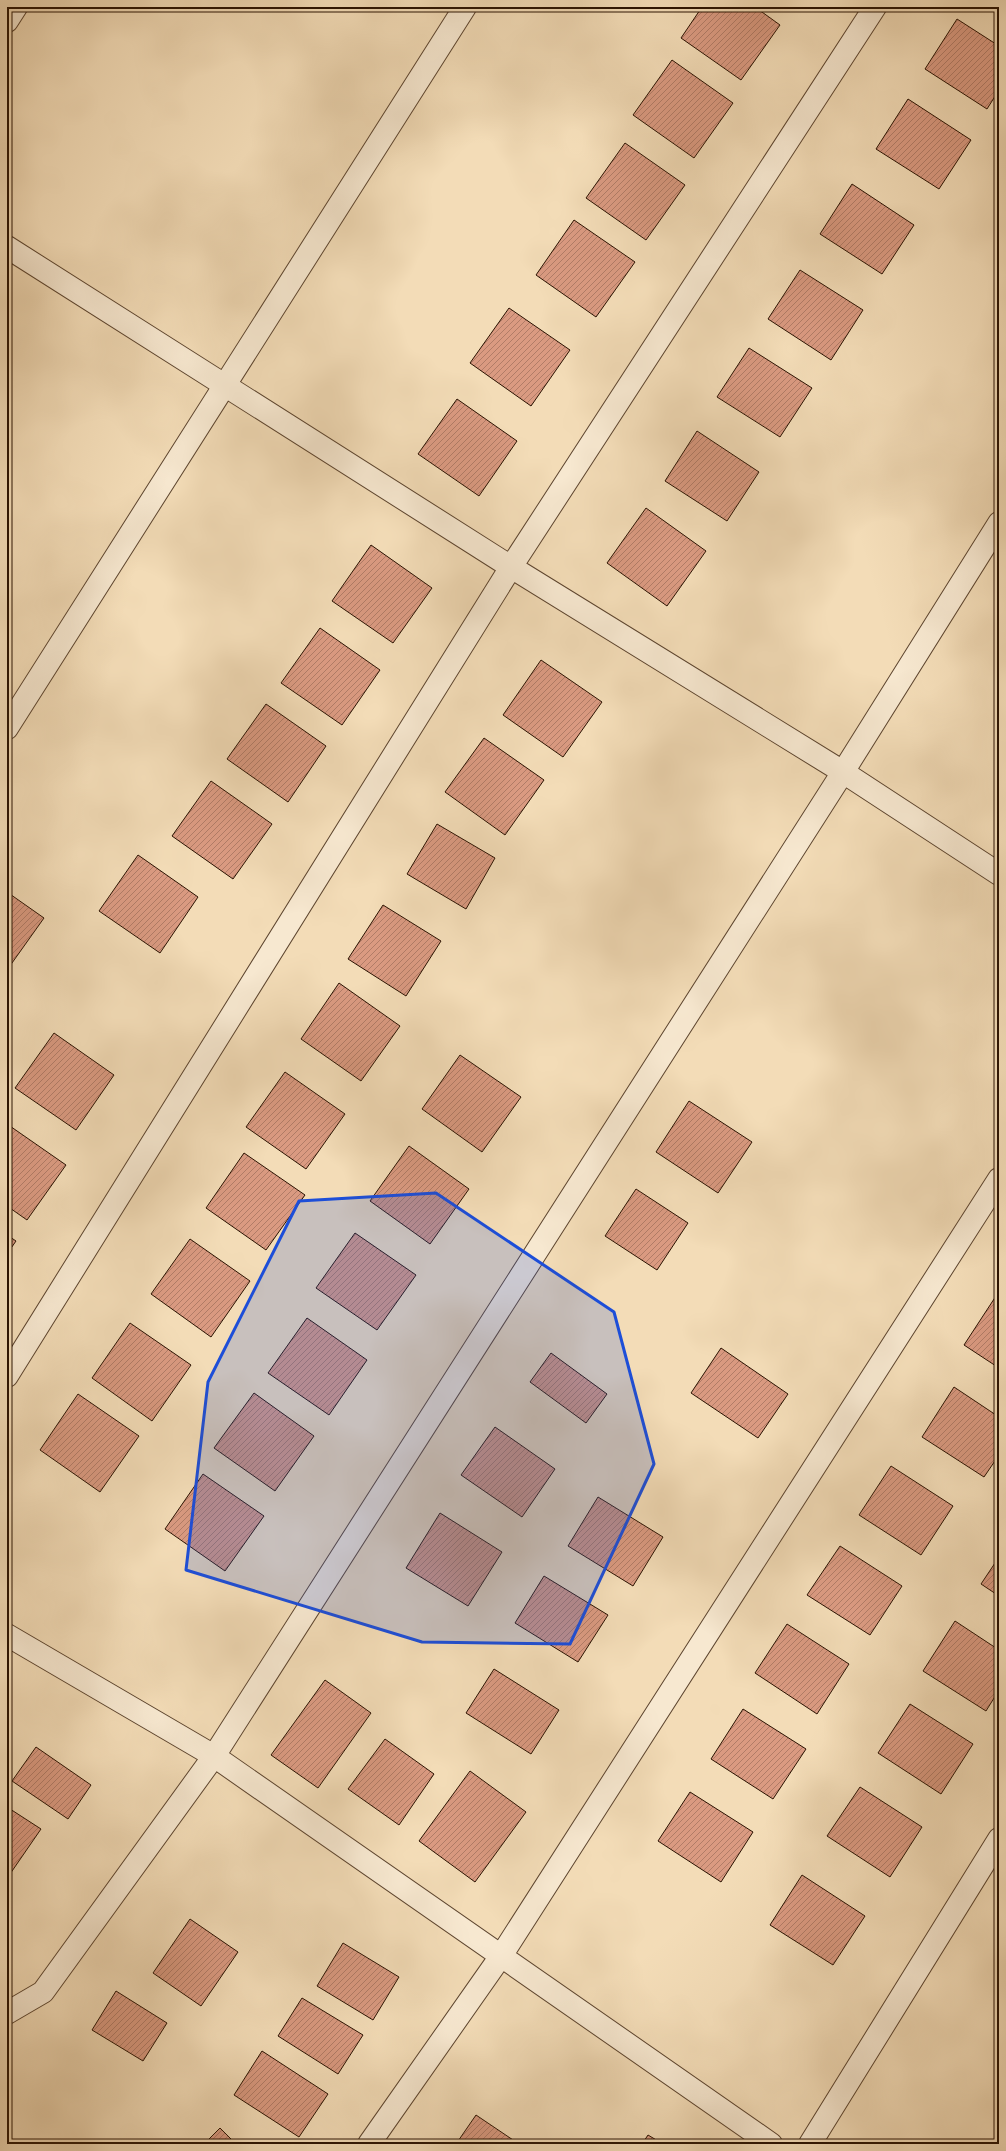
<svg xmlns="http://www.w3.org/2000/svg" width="1006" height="2151" viewBox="0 0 1006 2151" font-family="'Old Standard TT',serif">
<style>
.building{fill:url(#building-hatch);stroke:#2b1302}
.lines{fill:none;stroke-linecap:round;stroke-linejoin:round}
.minor-casing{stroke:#5d452f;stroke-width:24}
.minor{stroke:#f7e8d0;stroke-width:22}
.marked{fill:#1d4ed8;fill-opacity:0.2;stroke:#1d4ed8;stroke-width:3;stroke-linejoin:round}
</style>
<defs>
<pattern id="building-hatch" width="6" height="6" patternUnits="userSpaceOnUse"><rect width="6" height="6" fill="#da9a81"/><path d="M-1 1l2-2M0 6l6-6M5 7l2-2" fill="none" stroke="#b17c67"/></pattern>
</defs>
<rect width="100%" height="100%" fill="#f3dcb7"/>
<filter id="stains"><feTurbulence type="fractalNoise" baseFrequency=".005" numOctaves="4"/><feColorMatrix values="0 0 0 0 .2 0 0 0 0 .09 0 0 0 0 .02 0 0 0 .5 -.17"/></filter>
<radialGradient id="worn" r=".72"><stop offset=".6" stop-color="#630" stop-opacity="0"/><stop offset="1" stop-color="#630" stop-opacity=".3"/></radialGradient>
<!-- building -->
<path class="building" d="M702 7H755L780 25 741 80 681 38Z
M957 19 999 46V90L987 109 925 69Z
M672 60 733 103 694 158 633 115Z
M908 99 971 140 939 189 876 149Z
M625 143 685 185 646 240 586 198Z
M852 184 914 225 882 274 820 234Z
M574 220 635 262 596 317 536 275Z
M800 270 863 310 831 360 768 319Z
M509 308 570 350 531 406 470 363Z
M749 348 812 388 780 437 717 397Z
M457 399 517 441 479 496 418 454Z
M697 431 759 472 727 521 665 481Z
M646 508 706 551 667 606 607 563Z
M371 545 432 588 393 643 332 601Z
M320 628 380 670 342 725 281 683Z
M541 660 602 702 563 757 503 715Z
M266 704 326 746 288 802 227 759Z
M484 738 544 780 505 835 445 792Z
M211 781 272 824 233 879 172 836Z
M437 824 495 858 466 909 407 874Z
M138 855 198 897 160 953 99 911Z
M7 892 44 918 7 970Z
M383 905 441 941 406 996 348 959Z
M339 983 400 1026 361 1081 301 1039Z
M54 1033 114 1075 76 1130 15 1088Z
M460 1055 521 1097 482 1152 422 1109Z
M285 1072 345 1114 306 1169 246 1127Z
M689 1101 752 1142 718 1193 656 1152Z
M7 1124 66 1165 27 1220 7 1206Z
M409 1146 469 1189 430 1244 370 1201Z
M244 1153 305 1195 266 1250 206 1208Z
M636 1189 688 1223 657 1270 605 1236Z
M355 1233 416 1275 377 1330 316 1288Z
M7 1235 16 1241 7 1254Z
M190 1239 250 1281 211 1337 151 1294Z
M996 1296 999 1298V1368L964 1345Z
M307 1318 367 1360 329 1415 268 1373Z
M130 1323 191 1365 152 1421 92 1378Z
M721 1348 788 1394 758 1438 691 1393Z
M551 1353 607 1394 586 1423 530 1382Z
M954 1387 999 1417V1455L984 1477 922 1437Z
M254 1393 314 1436 275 1491 214 1448Z
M78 1394 139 1436 100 1492 40 1450Z
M495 1427 555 1469 522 1517 461 1475Z
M891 1466 953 1506 921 1555 859 1515Z
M203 1474 264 1516 225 1571 165 1529Z
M598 1497 663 1537 633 1586 568 1546Z
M440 1513 502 1552 468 1606 406 1568Z
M840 1546 902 1586 870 1635 807 1595Z
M999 1557V1596L981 1584Z
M544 1576 608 1615 578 1662 515 1623Z
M955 1621 999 1650V1690L986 1711 923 1671Z
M787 1624 849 1664 817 1714 755 1673Z
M494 1669 559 1710 531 1754 466 1713Z
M325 1680 371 1713 318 1788 271 1755Z
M910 1704 973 1744 941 1794 878 1753Z
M743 1709 806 1749 773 1799 711 1759Z
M385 1739 434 1774 399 1825 348 1789Z
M36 1747 91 1785 68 1819 12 1781Z
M470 1771 526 1812 475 1882 419 1841Z
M860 1787 922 1827 890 1877 827 1836Z
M690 1792 753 1832 721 1882 658 1841Z
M7 1807 41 1829 10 1874 7 1872Z
M802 1875 865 1916 833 1965 770 1925Z
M190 1919 238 1952 201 2006 153 1973Z
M343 1943 399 1977 373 2020 317 1986Z
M116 1991 167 2023 143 2061 92 2030Z
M302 1998 363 2035 338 2074 278 2036Z
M262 2051 328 2094 299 2137 234 2095Z
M476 2115 519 2144H456Z
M220 2128 236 2144H204Z
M648 2135 663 2144H642Z"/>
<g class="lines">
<!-- minor casing -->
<g class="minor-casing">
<path id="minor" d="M7 21 16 7
M7 247 511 567 843 772 999 874
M7 728 465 7
M7 1376 511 567 875 7
M7 1635 214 1756 771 2144
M7 2013 43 1992 214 1756 843 772 999 523
M369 2144 501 1956 999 1179
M810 2144 999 1839"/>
</g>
<!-- minor -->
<use href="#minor" class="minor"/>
</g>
<!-- marked area -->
<path class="marked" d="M436 1193 614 1312 654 1464 570 1644 422 1642 186 1570 208 1382 299 1201Z"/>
<!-- margin -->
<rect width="1006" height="2151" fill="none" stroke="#f3dcb7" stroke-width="24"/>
<rect x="8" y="8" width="990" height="2135" fill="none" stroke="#2b1302" stroke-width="2"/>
<rect x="12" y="12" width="982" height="2127" fill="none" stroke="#2b1302"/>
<rect width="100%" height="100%" filter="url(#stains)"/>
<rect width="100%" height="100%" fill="url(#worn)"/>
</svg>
